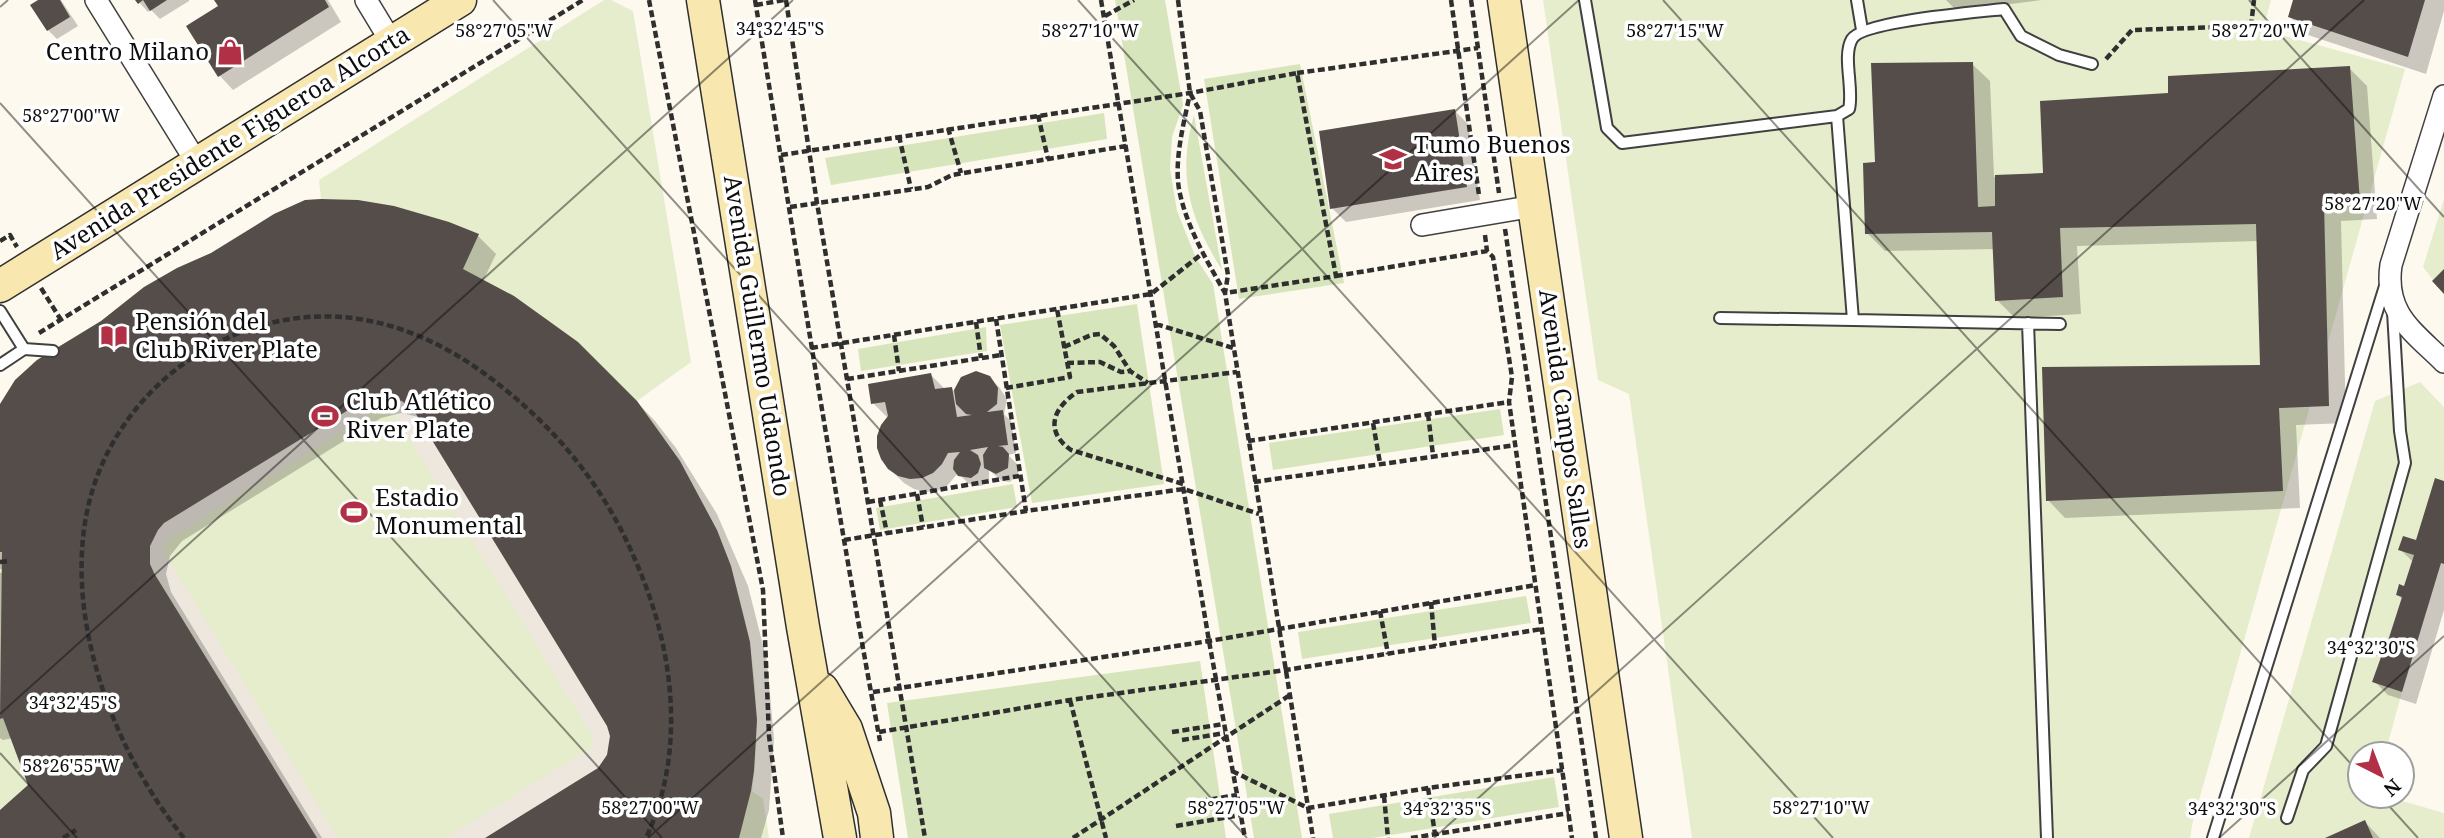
<svg xmlns="http://www.w3.org/2000/svg" width="2444" height="838" viewBox="0 0 2444 838" font-family="'Noto Serif',serif">
<style>
.green{fill:#d6e5bb}
.pitch{fill:#e6edcc}
.plaza{fill:#ede7de}
.shadow{fill:#0003}
.building{fill:#554d4a}
.lines{fill:none;stroke-linecap:round;stroke-linejoin:round}
.lane-casing{stroke:#404040;stroke-width:14}
.street-casing{stroke:#404040;stroke-width:24}
.secondary-casing{stroke:#2f2f2f;stroke-width:35}
.path{stroke:#2f2f2f;stroke-width:4.5;stroke-dasharray:7 3.5;stroke-linecap:butt}
.lane{stroke:#fff;stroke-width:10}
.street{stroke:#fff;stroke-width:21}
.secondary{stroke:#f8e7ae;stroke-width:32}
.ticks{fill:none;stroke:#0d0d0d;stroke-width:2;stroke-opacity:0.45}
.labels{text-anchor:middle;stroke-width:7;stroke-linejoin:round;paint-order:stroke}
.poi-label{font-size:24px;fill:#0d0d0d;stroke:#fff;text-anchor:start}
.street-label{font-size:24px;fill:#0d0d0d;stroke:#fff}
.ticks-label{font-size:18px;text-anchor:middle;fill:#0d0d0d;stroke:#fff;stroke-width:7;stroke-linejoin:round;paint-order:stroke}
</style>
<rect width="100%" height="100%" fill="#fef9ee"/>
<!-- green -->
<path class="green" d="M1115 0H1165L1183 105 1172 137 1170 169 1177 211 1196 258 1213 284 1302 838H1254Z
M1300 64 1344 283 1239 299 1204 79Z
M1104 113 1107 139 831 185 825 158Z
M1194 115 1222 270C1189 218 1177 175 1194 115Z
M1137 304 1164 484 1032 503 1000 325Z
M986 327 987 351 861 371 858 349Z
M1500 409 1504 435 1273 470 1269 443Z
M1013 484 1017 507 880 530 876 508Z
M1526 596 1531 623 1302 659 1298 632Z
M1200 661 1226 838H908L887 703Z
M1554 777 1559 807 1373 838H1333L1329 814Z"/>
<!-- pitch -->
<path class="pitch" d="M604 0H611L633 11 691 362 637 401C726 514 772 647 752 791L763 799 769 838H0V404L15 380 37 360 101 321 144 287 177 268 211 253 274 214 305 200 321 199 319 180Z
M1543 0H2271L2263 30 2405 69 2192 825 2190 838H1692L1629 394 1598 380Z
M2444 199V294L2423 267Z
M2420 382 2444 407V481L2436 478 2416 540 2403 537 2399 549 2414 555 2404 586 2398 585 2396 595 2402 597 2386 647 2378 645 2376 655 2381 657 2372 682 2402 692 2385 754H2360V796H2385L2444 813V838H2249L2375 401Z"/>
<!-- plaza -->
<path class="plaza" d="M382 396 402 401 416 414 607 726 610 736 607 755 598 768 485 838H445L586 751 591 748 593 737 392 410 387 408 378 409 170 538 166 541 163 550 338 838H317L150 564V546L158 530 164 523 363 401Z"/>
<!-- shadow -->
<path class="shadow" d="M42 0H61L78 26 57 39 48 30 33 6Z
M137 0H189V1L160 19 151 10 148 12Z
M216 0H328L341 22 233 90 220 76 188 27 220 7Z
M1946 0H2042L1957 11Z
M2295 0H2444V11L2426 74 2308 35 2290 17Z
M1972 64 1990 81 1994 177 2044 175 2170 95 2349 68 2367 86 2377 219 2341 221 2346 423 2296 425 2300 508 2065 518 2048 500 2262 367 2259 241 2077 246 2081 314 2015 318 1997 300 1994 249 1885 251 1867 233Z
M1455 111 1468 124 1480 200 1346 222 1332 208Z
M449 223 478 236 496 254 483 281 546 319 606 370 655 421 676 448 717 514 748 586 767 661 774 739 769 810 761 838H488L599 769 611 747 609 726 419 417 401 413 381 418 182 541 170 556 166 574 171 592 322 838H0V813L30 785 13 738 3 740 0 738V573L4 572V569H0V408Z
M931 375 945 389 951 388 955 392 989 377 999 387 1007 399 1004 414 1011 421 1016 453 1008 455 1018 465V474L1010 482 1002 481 989 470V479L981 486 969 484 958 473 947 486 937 491 925 492 914 489 904 483 889 468 891 416 887 417 873 403Z
M2444 483V610L2416 704 2388 695 2374 681 2382 659 2378 655 2387 649 2403 600 2398 595 2405 588 2413 562 2400 549 2417 542Z
M2365 822 2380 838H2329Z"/>
<!-- building -->
<path class="building" d="M38 0H60L70 17 47 31 30 5Z
M135 0H167L150 11 143 0 138 4Z
M214 0H325L329 7 218 77 186 26 218 6Z
M2293 0H2425L2408 57 2288 17Z
M1973 62 1978 207 1995 206V175L2043 173 2040 101 2168 93V76L2350 66 2360 202 2324 204 2329 406 2279 408 2283 491 2046 501 2042 367 2260 365 2256 224 2060 228 2063 297 1995 301 1992 232 1865 234 1863 163 1875 162 1871 63Z
M1455 109 1467 187 1330 209 1319 131Z
M321 199 358 200 394 206 449 222 479 234 463 269 514 296 578 342 637 401 680 461 717 530 731 566 750 642 757 720 754 771 751 791 739 838H485L598 768 607 755 610 736 607 726 416 414 402 401 382 396 363 401 164 523 158 530 150 546V564L154 573 317 838H0V810L28 785 3 718 0 719 2 552H0V404L15 380 37 360 101 321 144 287 177 268 211 253 274 214 305 200Z
M2444 269V294L2432 281Z
M976 371 990 376 998 388 997 404 987 412 1003 410 1008 445 998 446 1003 447 1009 454 1008 468 996 474 984 468 983 455 988 447 970 450 978 455 981 464 978 473 971 478 958 476 953 469 954 460 960 452 948 453 942 464 933 473 922 478 910 479 898 476 888 469 881 459 877 448V436L881 425 888 416 885 402 871 404 868 384 931 373 935 389 952 387 957 417 972 415 966 414 956 404 954 390 961 377Z
M2435 478 2444 481V564L2441 563 2402 692 2372 682 2381 657 2376 655 2378 645 2386 647 2402 597 2396 595 2399 584 2404 586 2414 555 2398 550 2403 536 2416 540Z
M2365 820 2373 838H2325Z"/>
<g class="lines">
<!-- lane casing -->
<g class="lane-casing">
<path id="lane" d="M1585 0 1607 128 1622 143 1837 116 1853 320 1720 318
M1857 0 1862 30
M1837 116 1849 109C1854 89 1842 56 1852 39 1863 21 1979 12 2004 9L2021 36 2059 55 2092 64
M0 311 24 349 0 365
M1853 320 2060 324
M2028 323 2047 838
M24 349 53 351
M2287 818 2303 770 2326 746 2405 463 2400 431 2393 312
M2213 838 2385 286"/>
</g>
<!-- street casing -->
<g class="street-casing">
<path id="street" d="M96 0 197 163
M366 0 392 43
M2444 96 2391 265C2384 314 2413 331 2444 362
M1422 225 1534 206"/>
</g>
<!-- secondary casing -->
<g class="secondary-casing">
<path id="secondary" d="M703 0 803 627 840 838
M1504 0 1626 838
M0 286 460 0
M822 689 846 729 874 813 877 838"/>
</g>
<!-- path -->
<path class="path" d="M649 0 763 590 769 736 783 838
M755 0C796 247 834 495 880 741
M786 0 817 203 925 838
M1101 0 1209 641 1245 838
M1178 0 1190 93 1200 111 1228 275 1225 293 1313 838
M1451 0 1479 195
M1471 0 1499 193
M756 5 784 0
M1105 16 1134 0
M2106 59 2132 30 2251 26 2254 0
M1297 73 1478 48
M1038 115 1048 159
M948 128 961 173
M899 136 911 189
M781 155 1190 93 1297 73 1336 276 1225 293C1207 261 1186 226 1179 189 1174 159 1184 123 1190 93
M790 207 928 187 952 175 1126 146
M1505 229 1596 838
M1485 235 1487 251 1493 257 1512 377 1509 402 1572 838
M0 241 10 235 17 247
M1336 276 1487 251
M41 288 61 320
M996 319 1026 511
M976 322 981 358
M1156 324 1233 348
M39 333 583 0
M894 335 899 371
M1064 347 1091 335 1100 334 1114 346 1130 371 1148 383
M811 348 1151 294 1203 253
M1067 363 1100 362 1121 372 1130 371
M847 379 1001 355
M1006 388 1070 377 1057 309
M1428 414 1433 455
M1373 423 1380 463
M1248 441 1509 402
M1254 482 1516 445
M1183 484 1071 450C1044 431 1053 408 1077 392L1237 372
M917 494 923 527
M880 500 887 533
M868 502 1019 476
M844 540 1026 511 1184 489 1259 514
M0 562 9 561
M1431 602 1435 646
M1380 611 1388 654
M873 692 1209 641 1536 585
M1070 700 1106 838
M879 732 1070 700 1286 670 1542 629
M1172 732 1224 724
M1182 740 1225 733
M1232 771 1308 808 1428 788 1563 770
M1428 788 1435 834
M1384 796 1388 838
M1190 803 1237 795
M1176 826 1241 815
M63 838 76 830
M184 838C114 752 63 619 88 507 115 387 236 300 359 319 412 327 460 353 502 387 559 432 604 488 633 555 673 643 688 748 646 838
M1073 838 1290 695
M1411 838 1569 813"/>
<!-- lane -->
<use href="#lane" class="lane"/>
<!-- street -->
<use href="#street" class="street"/>
<!-- secondary -->
<use href="#secondary" class="secondary"/>
</g>
<!-- ticks -->
<path class="ticks" d="M493 0 1247 838M1078 0 1833 838M1663 0 2360 774M2249 0 2444 217M0 7 8 0M0 103 662 838M0 714 793 0M0 753 77 838M2380 796 2418 838M648 838 1579 0M1434 838 2364 0M2219 838 2444 636"/>
<!-- icons -->
<defs>
<g id="shop-bare" transform="scale(2.1)"><path d="M-5-2.5h2.3a2.7 3.5 0 0 1 5.4 0H5L5.5 6h-11ZM-1.5-2.5h3a1.5 2.3 0 0 0-3 0Z" fill="#b23046" stroke="#fff" stroke-width="2.5" paint-order="stroke"/></g>
<g id="university-bare" transform="scale(2.1)"><path d="M0-5L7-2L0 1L-7-2ZM-4 1L0 2.5L4 1V4Q0 6-4 4Z" fill="#b23046" stroke="#fff" stroke-width="2.5" paint-order="stroke"/></g>
<g id="library-bare" transform="scale(2.1)"><path d="M-6-4Q-3-5.5-.7-3.5V5Q-3 3-6 4ZM6-4Q3-5.5 .7-3.5V5Q3 3 6 4Z" fill="#b23046" stroke="#fff" stroke-width="2.5" paint-order="stroke"/></g>
<g id="stadium-bare" transform="scale(2.1)"><path d="M0-5a6.5 5 0 1 0 0 10a6.5 5 0 1 0 0-10ZM-3.5-1.8h7v3.6h-7Z" fill="#b23046" stroke="#fff" stroke-width="2.5" paint-order="stroke"/></g>
</defs>
<g fill-rule="evenodd">
<use href="#shop-bare" x="230" y="52"/>
<use href="#university-bare" x="1393" y="159"/>
<use href="#library-bare" x="114" y="336"/>
<use href="#stadium-bare" x="325" y="416"/>
<use href="#stadium-bare" x="354" y="512"/>
</g>
<g class="labels">
<!-- poi labels -->
<g class="poi-label">
<text x="209" y="60" text-anchor="end">Centro Milano</text>
<text x="1414" y="153">Tumo Buenos<tspan x="1414" dy="28">Aires</tspan></text>
<text x="135" y="330">Pensión del<tspan x="135" dy="28">Club River Plate</tspan></text>
<text x="346" y="410">Club Atlético<tspan x="346" dy="28">River Plate</tspan></text>
<text x="375" y="506">Estadio<tspan x="375" dy="28">Monumental</tspan></text>
</g>
<!-- street labels -->
<g class="street-label">
<text transform="translate(230 143) rotate(-32)" y="8">Avenida Presidente Figueroa Alcorta</text>
<text transform="translate(757 336) rotate(81)" y="8">Avenida Guillermo Udaondo</text>
<text transform="translate(1565 419) rotate(82)" y="8">Avenida Campos Salles</text>
</g>
</g>
<g class="ticks-label">
<text x="780" y="35">34°32'45"S</text>
<text x="504" y="37">58°27'05"W</text>
<text x="1090" y="37">58°27'10"W</text>
<text x="1675" y="37">58°27'15"W</text>
<text x="2260" y="37">58°27'20"W</text>
<text x="71" y="122">58°27'00"W</text>
<text x="2373" y="210">58°27'20"W</text>
<text x="2371" y="654">34°32'30"S</text>
<text x="73" y="709">34°32'45"S</text>
<text x="71" y="772">58°26'55"W</text>
<text x="650" y="814">58°27'00"W</text>
<text x="1236" y="814">58°27'05"W</text>
<text x="1821" y="814">58°27'10"W</text>
<text x="1447" y="815">34°32'35"S</text>
<text x="2232" y="815">34°32'30"S</text>
</g>
<!-- north arrow -->
<g transform="translate(2381 775) rotate(138)"><circle r="33" fill="#ffffff" stroke="#9e9e9e" stroke-width="2"/>
<path d="M0-5L12 26L0 18L-12 26Z" fill="#b23046"/>
<text y="-10" font-size="19" font-weight="bold" text-anchor="middle" fill="#0d0d0d">N</text>
</g>
</svg>
